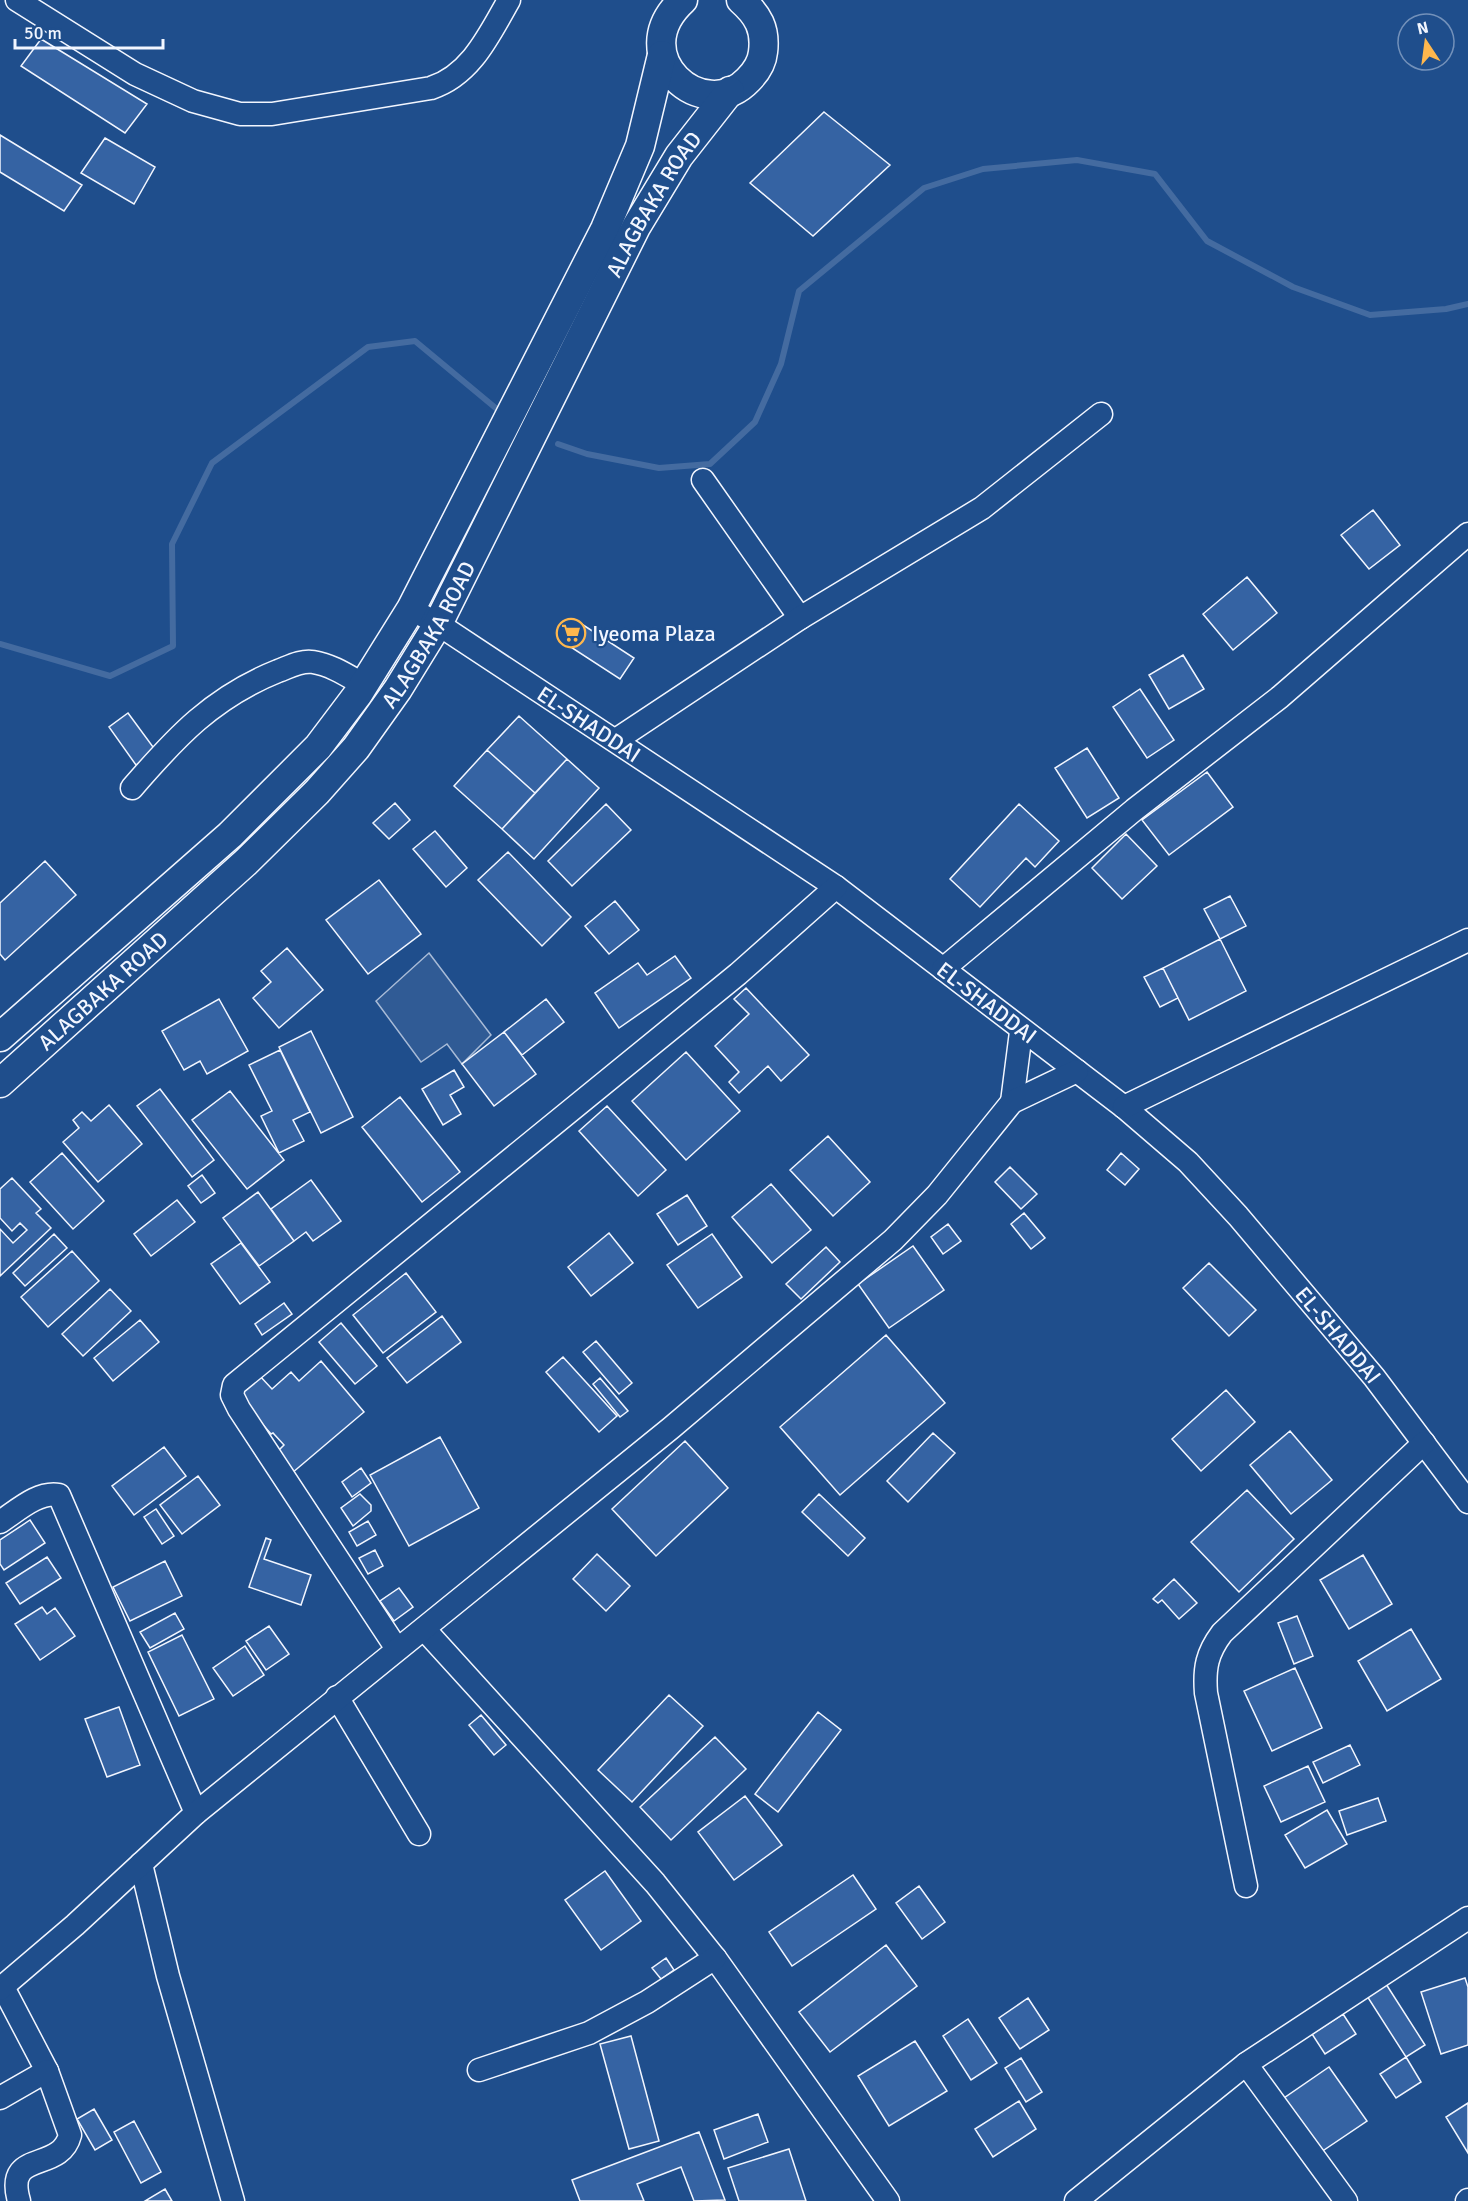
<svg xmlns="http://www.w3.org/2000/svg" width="1468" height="2201" viewBox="0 0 1468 2201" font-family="Signika,sans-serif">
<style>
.built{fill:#305b95;stroke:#a8bbd7;stroke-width:1.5}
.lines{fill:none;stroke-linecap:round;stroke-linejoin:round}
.stream{stroke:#446ba0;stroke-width:6}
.building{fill:#3563a3;stroke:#f2f6ff;stroke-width:1.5}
.minor-casing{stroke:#f2f6ff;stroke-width:25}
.major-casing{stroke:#f2f6ff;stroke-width:31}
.minor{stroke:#1f4e8c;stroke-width:22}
.major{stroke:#1f4e8c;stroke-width:28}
.labels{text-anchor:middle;stroke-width:4.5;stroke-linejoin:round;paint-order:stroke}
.street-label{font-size:22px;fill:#f2f6ff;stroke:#1f4e8c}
.poi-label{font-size:22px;fill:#f2f6ff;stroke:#1f4e8c;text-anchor:start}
</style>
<rect width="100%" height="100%" fill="#1f4e8c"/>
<!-- built -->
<path class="built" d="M429 953 491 1035 462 1064 447 1044 421 1062 376 1001Z"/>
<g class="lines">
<!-- stream -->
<path class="stream" d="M558 444 587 454 659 468 710 464 755 422 781 364 799 291 924 188 983 169 1077 160 1155 174 1207 241 1293 287 1370 315 1446 309 1468 304
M0 644 110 676 173 646 172 544 212 463 368 347 415 341 498 410"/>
</g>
<!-- building -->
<path class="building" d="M41 39 147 104 125 133 21 66Z
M824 112 890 165 813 236 750 183Z
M0 135 82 185 64 211 0 172Z
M105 138 155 167 134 204 81 173Z
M1373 510 1400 545 1369 569 1341 535Z
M1247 577 1277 613 1233 650 1203 614Z
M577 621 634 658 620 679 563 642Z
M1183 655 1204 689 1169 709 1149 675Z
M1140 689 1174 740 1147 758 1113 707Z
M128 713 156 751 136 765 109 727Z
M519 716 567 759 535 793 487 750Z
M1087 748 1119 798 1087 818 1055 768Z
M487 750 535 793 502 829 454 786Z
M567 759 599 788 534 859 502 829Z
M1207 772 1233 807 1169 855 1142 820Z
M395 803 410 820 389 839 373 823Z
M606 804 631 830 572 886 548 861Z
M1019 804 1059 841 1035 867 1026 858 980 907 950 879Z
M435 831 467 868 446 887 413 849Z
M1126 834 1157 866 1122 899 1092 868Z
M508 852 571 917 542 946 478 880Z
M45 861 76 895 5 960 0 954V903Z
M379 880 421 934 368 974 326 920Z
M1230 896 1246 926 1220 939 1204 909Z
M615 901 639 930 609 954 585 926Z
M1220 939 1246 991 1189 1020 1163 968Z
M287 948 323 990 279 1028 253 998 271 982 261 971Z
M675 956 691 978 619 1028 595 993 638 963 647 975Z
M1163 968 1178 998 1160 1007 1144 977Z
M746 988 809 1055 781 1081 768 1066 739 1093 729 1082 739 1072 715 1046 749 1014 734 999Z
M219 999 248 1051 207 1074 200 1061 184 1070 162 1031Z
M546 999 564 1022 522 1055 504 1032Z
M311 1031 353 1117 321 1133 279 1047Z
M504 1032 536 1074 494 1106 462 1064Z
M280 1050 310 1112 293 1120 304 1141 279 1153 261 1116 272 1111 249 1065Z
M686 1052 740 1111 686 1160 632 1101Z
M454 1070 464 1087 450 1095 461 1114 443 1125 422 1089Z
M160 1089 214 1160 192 1177 137 1106Z
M230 1091 284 1160 247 1189 192 1120Z
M400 1097 460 1172 422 1202 362 1127Z
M109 1105 142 1144 98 1182 63 1142 79 1128 73 1120 82 1112 91 1121Z
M607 1106 666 1170 638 1196 579 1131Z
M828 1136 870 1182 833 1216 790 1170Z
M62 1153 104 1201 73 1229 30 1182Z
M1121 1153 1139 1169 1125 1185 1107 1170Z
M1010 1167 1037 1194 1021 1209 995 1182Z
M202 1175 215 1193 201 1203 188 1186Z
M12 1178 41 1209 36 1213 51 1228 0 1276V1229L13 1243 27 1230 20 1223 12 1231 0 1218V1189Z
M311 1180 341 1221 313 1241 306 1232 294 1241 271 1209Z
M771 1184 811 1230 772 1263 732 1217Z
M258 1192 294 1241 259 1266 223 1218Z
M687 1195 707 1226 678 1245 657 1214Z
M177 1200 195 1222 151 1256 134 1234Z
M1024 1213 1045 1238 1031 1249 1011 1224Z
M948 1224 961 1241 943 1254 931 1237Z
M609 1233 633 1263 591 1296 568 1267Z
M54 1234 67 1248 25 1286 13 1273Z
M712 1234 742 1277 698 1308 667 1265Z
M241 1243 270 1282 240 1304 211 1264Z
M913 1246 944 1290 889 1328 858 1284Z
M826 1247 840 1262 801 1299 786 1284Z
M72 1251 99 1281 48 1327 21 1297Z
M1209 1263 1256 1310 1229 1336 1183 1288Z
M406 1273 436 1312 383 1353 353 1315Z
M110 1289 131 1311 83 1356 62 1334Z
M284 1303 292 1314 262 1335 255 1324Z
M442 1316 461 1342 407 1383 387 1358Z
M140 1320 159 1342 113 1381 94 1358Z
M341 1323 377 1366 355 1384 319 1342Z
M886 1335 945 1403 840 1495 780 1427Z
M596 1341 632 1383 619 1394 583 1352Z
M563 1357 617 1416 599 1432 546 1372Z
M321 1361 364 1412 292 1473 275 1454 284 1445 273 1433 271 1434 237 1395 259 1375 272 1389 291 1372 299 1381Z
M600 1378 628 1411 620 1417 593 1384Z
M1226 1390 1255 1422 1201 1471 1172 1439Z
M1290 1431 1332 1480 1291 1514 1250 1465Z
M933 1433 955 1453 908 1502 887 1481Z
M440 1437 479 1508 409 1546 370 1475Z
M685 1441 728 1488 656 1556 612 1509Z
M164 1447 186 1476 134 1515 112 1486Z
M361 1468 371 1483 352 1497 342 1482Z
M198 1476 220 1505 182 1534 160 1505Z
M1247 1490 1294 1539 1239 1592 1191 1542Z
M360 1494 371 1505V1511L353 1526 341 1508Z
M819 1494 865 1538 848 1556 802 1512Z
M156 1509 174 1536 162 1544 144 1517Z
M30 1520 45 1543 4 1570 0 1564V1540Z
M368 1521 376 1535 357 1546 349 1532Z
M266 1538 271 1540 264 1559 311 1575 301 1605 249 1587Z
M375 1550 383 1566 368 1574 359 1558Z
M597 1554 630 1586 606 1611 573 1579Z
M1363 1555 1392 1604 1349 1629 1320 1580Z
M47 1557 61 1578 20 1604 6 1583Z
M165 1561 182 1596 130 1621 113 1587Z
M1174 1579 1197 1603 1179 1619 1162 1600 1158 1603 1153 1599Z
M399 1588 413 1607 394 1621 380 1601Z
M42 1607 47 1614 55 1608 75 1636 40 1660 15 1624Z
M175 1613 184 1629 150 1648 140 1632Z
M1297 1616 1313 1656 1294 1664 1278 1623Z
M269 1626 289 1654 266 1670 246 1641Z
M1411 1629 1441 1679 1387 1711 1358 1661Z
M182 1635 214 1699 179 1716 148 1652Z
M245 1646 264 1675 233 1696 213 1668Z
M1295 1668 1322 1728 1272 1751 1244 1691Z
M669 1695 703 1726 632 1802 598 1770Z
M119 1707 140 1765 107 1777 85 1719Z
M818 1712 841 1730 778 1812 755 1794Z
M481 1715 506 1745 494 1755 469 1725Z
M715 1737 746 1769 671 1840 640 1807Z
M1350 1745 1360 1765 1323 1783 1313 1762Z
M1308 1766 1325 1802 1281 1822 1264 1786Z
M745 1796 782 1845 734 1880 698 1832Z
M1378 1798 1386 1821 1347 1835 1339 1811Z
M1327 1810 1347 1844 1305 1868 1285 1835Z
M605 1871 641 1921 601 1950 565 1900Z
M853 1875 876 1909 792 1966 769 1932Z
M919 1886 945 1922 922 1939 896 1903Z
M886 1945 917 1986 830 2052 799 2012Z
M666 1958 674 1970 661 1979 652 1968Z
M1465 1978 1468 1987V2045L1441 2054 1421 1992Z
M1386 1984 1425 2045 1406 2057 1367 1996Z
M1028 1998 1049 2030 1020 2049 999 2018Z
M1343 2014 1356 2034 1325 2054 1312 2034Z
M968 2019 997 2063 971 2080 943 2036Z
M631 2036 659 2141 629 2149 600 2044Z
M915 2041 947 2091 889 2126 858 2076Z
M1406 2057 1421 2082 1396 2098 1380 2074Z
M1021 2058 1042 2092 1026 2102 1005 2068Z
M1329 2067 1367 2121 1321 2152 1284 2098Z
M1019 2101 1036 2129 993 2157 975 2129Z
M1468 2103V2153L1446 2117Z
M94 2109 112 2140 95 2150 77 2119Z
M758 2114 768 2142 724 2159 714 2130Z
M134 2121 161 2172 141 2183 114 2132Z
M699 2132 725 2200 694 2201 681 2167 637 2184 644 2201H580L572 2180Z
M789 2149 806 2201H739L728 2168Z
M165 2189 172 2201H145Z"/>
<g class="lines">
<!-- minor casing -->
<g class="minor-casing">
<g id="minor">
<path d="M17 0 135 74 193 101 240 114H272L431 88C471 75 489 35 509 0"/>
<path d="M703 480 800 618"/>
<path id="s1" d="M411 609 438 624 836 887 1124 1107 1188 1162 1238 1216 1374 1377 1468 1502"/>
<path d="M616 740 800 618 982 508 1101 414"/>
<path d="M132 788C176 737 213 697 278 671 289 667 301 660 313 662 332 665 348 676 364 685"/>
<path d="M943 969 1134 810 1280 697 1468 534"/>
<path d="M1012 1102 1021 1032"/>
<path d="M1124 1107 1468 940"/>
<path d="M0 1522C17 1511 38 1491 59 1495L196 1813"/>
<path d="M425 1630 655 1883 715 1958 888 2201"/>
<path d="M397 1649 239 1409 232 1395 234 1385 738 974 836 887"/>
<path d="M337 1697 419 1834"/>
<path d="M141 1864 168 1976 233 2201"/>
<path d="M1246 1886 1206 1693C1204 1668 1207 1653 1222 1633L1424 1443"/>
<path d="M3 1987 47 2071 70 2135C60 2174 4 2148 19 2201"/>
<path d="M0 1989 75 1925 196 1813 671 1428 893 1240 937 1195 1012 1102 1077 1071"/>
<path d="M479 2070 589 2033 647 2002 715 1958"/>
<path d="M0 2098 47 2071"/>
<path d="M1076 2201 1246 2064"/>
<path d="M1346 2201 1246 2064 1468 1918"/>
<path d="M1467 2201 1468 2200"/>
</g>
</g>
<!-- major casing -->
<g class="major-casing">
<g id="major">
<path d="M683 0C622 56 704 126 748 80 756 72 762 63 763 52 766 29 758 15 741 0"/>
<path d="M0 1037 230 835 318 747 358 694 411 609 605 229 640 146 662 55"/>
<path id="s2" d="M0 1083 246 862 317 792 356 748 398 689 438 624 636 227 679 156 730 91"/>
</g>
</g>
<!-- minor -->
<use href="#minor" class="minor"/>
<!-- major -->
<use href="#major" class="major"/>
</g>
<!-- icons -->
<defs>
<g id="supermarket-ring" transform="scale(1.5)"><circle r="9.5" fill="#1f4e8c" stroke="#ffb74d" stroke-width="1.5"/><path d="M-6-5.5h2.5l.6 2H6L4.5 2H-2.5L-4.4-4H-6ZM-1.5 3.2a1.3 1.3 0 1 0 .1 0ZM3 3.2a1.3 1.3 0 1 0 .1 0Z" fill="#ffb74d"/></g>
</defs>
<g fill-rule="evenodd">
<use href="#supermarket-ring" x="571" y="633"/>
</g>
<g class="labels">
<!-- street labels -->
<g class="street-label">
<text dy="8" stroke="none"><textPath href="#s2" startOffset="1110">ALAGBAKA ROAD</textPath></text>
<text dy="8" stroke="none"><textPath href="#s2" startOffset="624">ALAGBAKA ROAD</textPath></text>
<text dy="8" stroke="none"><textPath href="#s1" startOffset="212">EL-SHADDAI</textPath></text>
<text dy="8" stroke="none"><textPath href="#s2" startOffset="138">ALAGBAKA ROAD</textPath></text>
<text dy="8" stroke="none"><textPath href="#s1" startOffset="698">EL-SHADDAI</textPath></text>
<text dy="8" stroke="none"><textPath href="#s1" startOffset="1184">EL-SHADDAI</textPath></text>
</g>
<!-- poi labels -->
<g class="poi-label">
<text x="592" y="641">Iyeoma Plaza</text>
</g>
</g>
<!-- north arrow -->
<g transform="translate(1426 42) rotate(347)"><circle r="28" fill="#1f4e8c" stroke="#7391ba" stroke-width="1.5"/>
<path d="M0-4.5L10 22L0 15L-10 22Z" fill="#ffb74d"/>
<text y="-9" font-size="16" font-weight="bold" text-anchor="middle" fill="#f2f6ff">N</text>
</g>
<!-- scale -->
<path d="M15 39v9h148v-9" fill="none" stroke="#f2f6ff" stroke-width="3"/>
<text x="24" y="39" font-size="18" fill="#f2f6ff" stroke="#1f4e8c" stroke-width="4.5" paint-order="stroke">50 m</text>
</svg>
